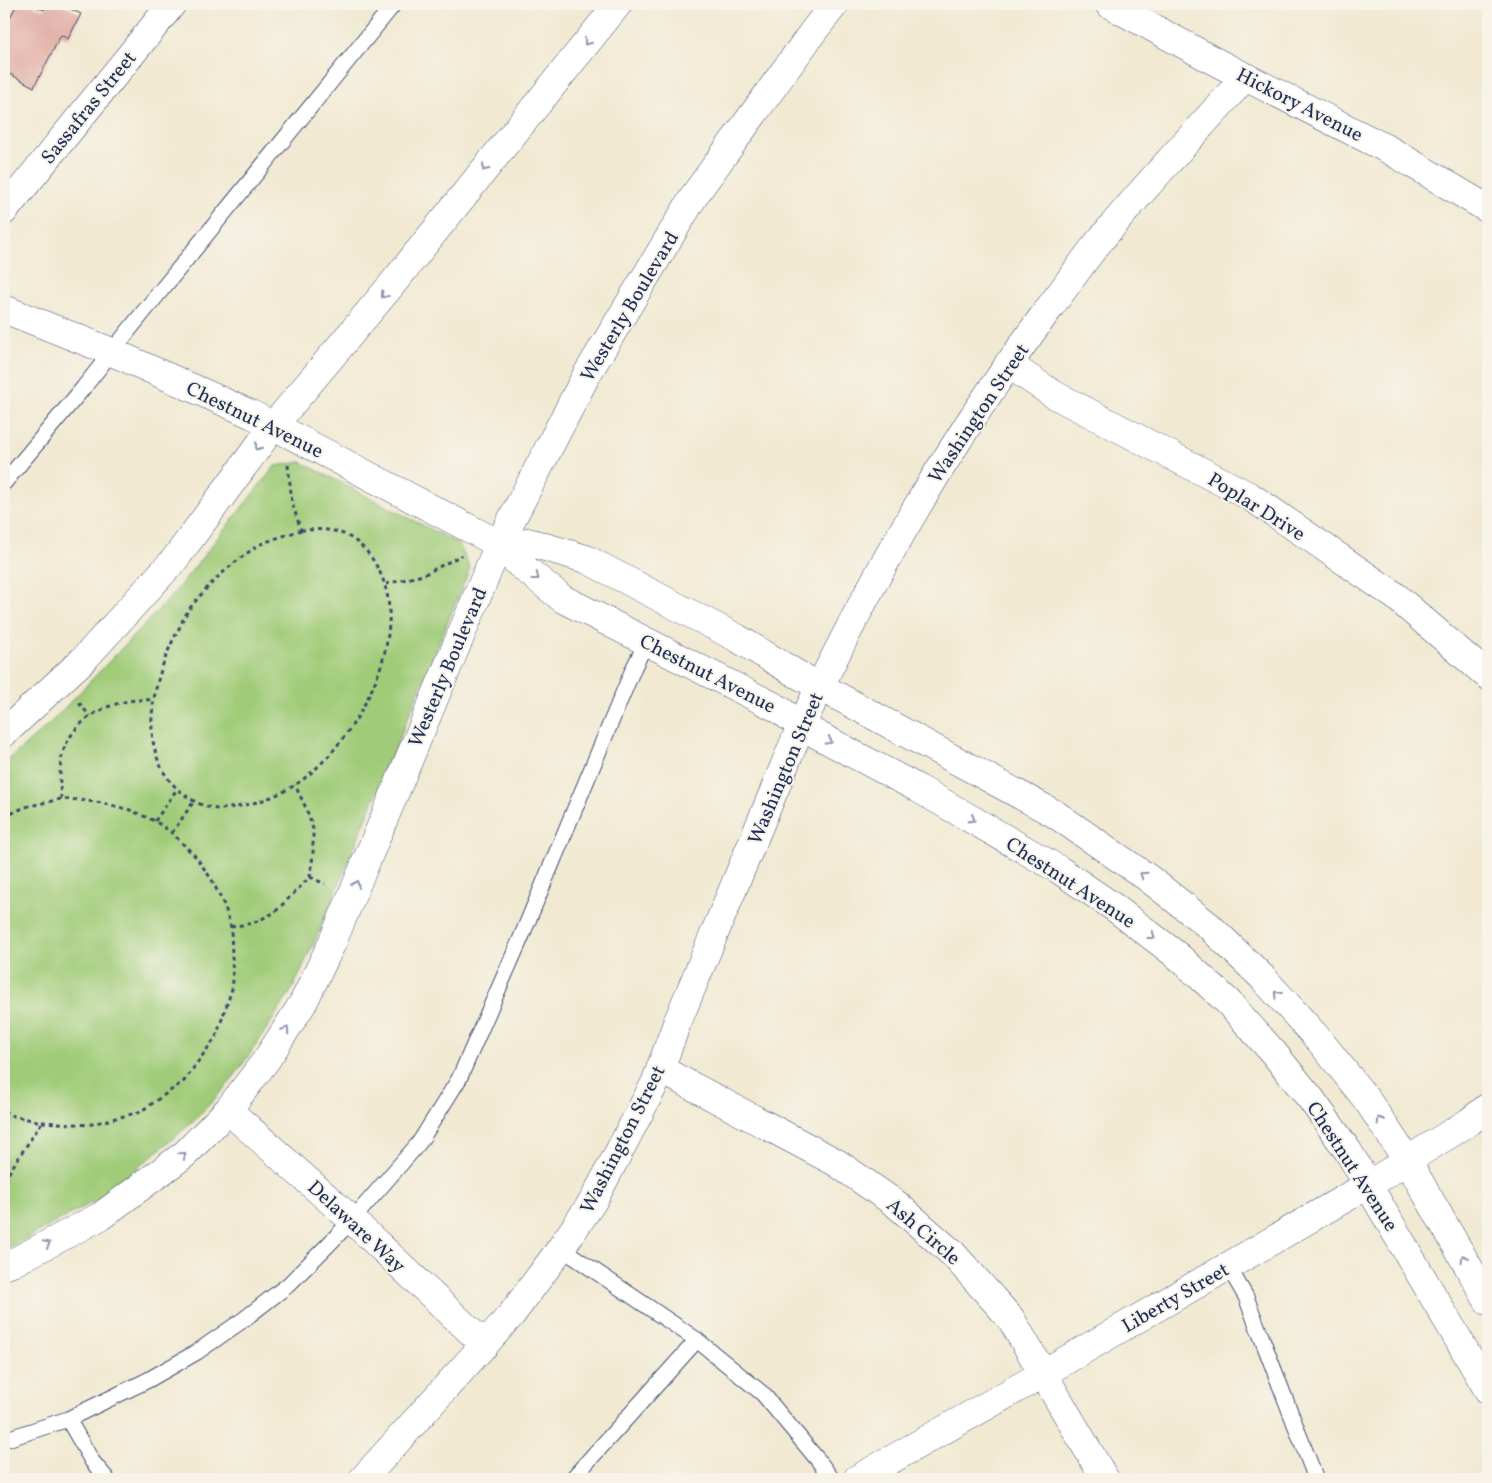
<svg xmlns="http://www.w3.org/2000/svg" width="1492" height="1483" viewBox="0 0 1492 1483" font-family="Vollkorn,serif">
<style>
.green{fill:#a0cc79;stroke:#5e7e6c}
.building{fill:#e1ada5}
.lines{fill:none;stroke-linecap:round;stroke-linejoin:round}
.lane-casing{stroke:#3b4b6f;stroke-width:17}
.street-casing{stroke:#3b4b6f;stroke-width:29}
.path{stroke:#3b4b6f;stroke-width:3;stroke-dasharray:4 4;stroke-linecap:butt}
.lane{stroke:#fff;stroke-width:15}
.street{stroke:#fff;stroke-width:28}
.oneway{stroke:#8d97ae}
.labels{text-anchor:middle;stroke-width:4;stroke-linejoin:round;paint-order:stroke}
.street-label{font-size:20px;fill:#1b2f5e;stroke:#f7f3e8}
</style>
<rect width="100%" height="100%" fill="#f7f3e8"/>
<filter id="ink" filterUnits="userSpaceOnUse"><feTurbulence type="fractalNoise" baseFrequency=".02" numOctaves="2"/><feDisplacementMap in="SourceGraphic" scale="10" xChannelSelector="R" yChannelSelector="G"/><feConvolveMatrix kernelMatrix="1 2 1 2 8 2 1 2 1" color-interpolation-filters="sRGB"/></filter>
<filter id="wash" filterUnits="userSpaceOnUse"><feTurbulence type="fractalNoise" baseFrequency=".0096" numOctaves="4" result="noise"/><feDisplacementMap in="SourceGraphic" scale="20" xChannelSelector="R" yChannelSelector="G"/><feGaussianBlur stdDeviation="1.12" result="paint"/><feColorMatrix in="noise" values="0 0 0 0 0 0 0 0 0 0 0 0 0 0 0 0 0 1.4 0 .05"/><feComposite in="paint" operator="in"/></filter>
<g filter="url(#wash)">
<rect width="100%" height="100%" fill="#f1e9d2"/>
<!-- green -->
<path class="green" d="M301 462 459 544 470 568 321 927 293 988 256 1045 230 1082 194 1121 102 1197 12 1246 4 1248V764L51 722 170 598 275 466Z"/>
<g id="blocks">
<!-- building -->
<path class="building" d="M17 4H30L44 10 47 4H60L81 14 68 39 61 35 34 87 8 73 4 82V29Z"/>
</g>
</g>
<g filter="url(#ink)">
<use href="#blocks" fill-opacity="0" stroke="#3b4b6f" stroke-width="1"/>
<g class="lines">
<!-- lane casing -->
<g class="lane-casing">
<path id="lane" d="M4 483 84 387 133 325 394 4
M561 1248 697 1340 763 1394 818 1460 832 1479
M1228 1266 1246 1297 1316 1479
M68 1419 92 1461 107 1479
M4 1440 68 1419 148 1380 197 1352 243 1320 288 1285 328 1245 352 1220 419 1143 459 1079 520 940 634 667 647 641
M572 1479 697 1340"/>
</g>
<!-- street casing -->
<g class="street-casing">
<path id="street" d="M1109 4 1218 63 1391 151 1488 209
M4 211 172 4
M4 309 112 352 253 415 499 544 519 564 563 599 779 709 801 726 919 789 1058 869 1115 908 1179 957 1228 1002 1272 1051 1311 1099 1348 1151 1488 1390
M1008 364 1053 394 1251 497 1394 595 1488 676
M499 544 528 542 586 559 737 638 795 673 1055 814 1148 878 1209 926 1263 978 1320 1041 1367 1100 1407 1160 1488 1301
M4 733 83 660 175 559 274 425 389 288 618 4
M660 1069 837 1163 896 1204 953 1254 1011 1319 1105 1479
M228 1110 352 1220 485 1345
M4 1266 12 1263 101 1216 185 1154 228 1110 267 1059 303 1003 332 943 499 544 587 374 696 193 815 29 835 4
M363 1479 512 1314 561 1248 593 1201 655 1083 677 1023 801 726C870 579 953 437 1050 307 1068 284 1084 259 1103 237 1148 182 1198 130 1245 77
M857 1479 1018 1388 1368 1185 1469 1122 1488 1107"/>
</g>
<!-- path -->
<path class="path" d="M288 465 292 503 301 530
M301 530C310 530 320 529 329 530 350 533 366 547 376 565 417 633 355 746 295 785 273 799 247 806 222 809 210 810 194 802 185 795 134 758 151 684 175 636 180 628 183 618 188 611 204 589 221 573 242 557 248 553 253 548 259 545 272 539 287 535 301 530Z
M386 584 423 575 462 555
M79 703 90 716
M61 799C60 785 59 770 62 756 72 716 116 697 153 700
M4 817 25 807 61 799 80 800 102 803 130 810 155 821 172 833 196 857 212 880 225 907 231 927 233 986 216 1037 184 1081 140 1112 88 1125 42 1122 13 1116 4 1111
M155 821 177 789
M172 833 194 801
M310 877 325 884
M231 927 253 923 274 913 310 877 313 855V829L306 808 295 785
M4 1180 42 1122"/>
<!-- lane -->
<use href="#lane" class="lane"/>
<!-- street -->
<use href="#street" class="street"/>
</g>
<!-- one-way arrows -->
<defs><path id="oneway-chevron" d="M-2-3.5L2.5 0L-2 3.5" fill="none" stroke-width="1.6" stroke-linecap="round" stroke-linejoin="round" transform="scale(1.25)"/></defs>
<g class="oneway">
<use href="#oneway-chevron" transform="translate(587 42) rotate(129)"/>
<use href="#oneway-chevron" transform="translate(485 168) rotate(129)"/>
<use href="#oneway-chevron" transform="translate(384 295) rotate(130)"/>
<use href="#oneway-chevron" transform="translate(258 447) rotate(127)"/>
<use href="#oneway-chevron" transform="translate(536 577) rotate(38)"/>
<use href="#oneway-chevron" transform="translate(829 741) rotate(28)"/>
<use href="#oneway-chevron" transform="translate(972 819) rotate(30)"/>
<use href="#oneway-chevron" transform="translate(1143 875) rotate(-145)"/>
<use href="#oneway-chevron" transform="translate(356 884) rotate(-67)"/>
<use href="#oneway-chevron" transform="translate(1152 936) rotate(38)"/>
<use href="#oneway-chevron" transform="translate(1277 994) rotate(-132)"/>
<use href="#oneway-chevron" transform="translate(286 1030) rotate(-57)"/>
<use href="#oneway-chevron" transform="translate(1380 1120) rotate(-123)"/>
<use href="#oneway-chevron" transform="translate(183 1155) rotate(-40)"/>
<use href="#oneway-chevron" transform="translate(47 1244) rotate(-28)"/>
<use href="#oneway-chevron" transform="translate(1464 1258) rotate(-120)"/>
</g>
</g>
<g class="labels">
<!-- street labels -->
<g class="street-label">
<text transform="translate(1300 104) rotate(27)" y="7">Hickory Avenue</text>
<text transform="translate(88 107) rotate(-51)" y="7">Sassafras Street</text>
<text transform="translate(629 306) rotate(-59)" y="7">Westerly Boulevard</text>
<text transform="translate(978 413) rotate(-56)" y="7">Washington Street</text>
<text transform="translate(255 419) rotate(26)" y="7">Chestnut Avenue</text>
<text transform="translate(1257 506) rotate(32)" y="7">Poplar Drive</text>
<text transform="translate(447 667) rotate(-67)" y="7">Westerly Boulevard</text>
<text transform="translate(708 673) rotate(27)" y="7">Chestnut Avenue</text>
<text transform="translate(785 768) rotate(-67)" y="7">Washington Street</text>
<text transform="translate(1071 882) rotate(33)" y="7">Chestnut Avenue</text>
<text transform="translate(622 1139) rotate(-63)" y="7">Washington Street</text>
<text transform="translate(1353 1166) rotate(57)" y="7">Chestnut Avenue</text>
<text transform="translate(357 1226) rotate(43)" y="7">Delaware Way</text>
<text transform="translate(924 1231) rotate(41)" y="7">Ash Circle</text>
<text transform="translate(1175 1297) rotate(-30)" y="7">Liberty Street</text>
</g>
</g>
<!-- margin -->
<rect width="1492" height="1483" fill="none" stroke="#f7f3e8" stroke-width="20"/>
</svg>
